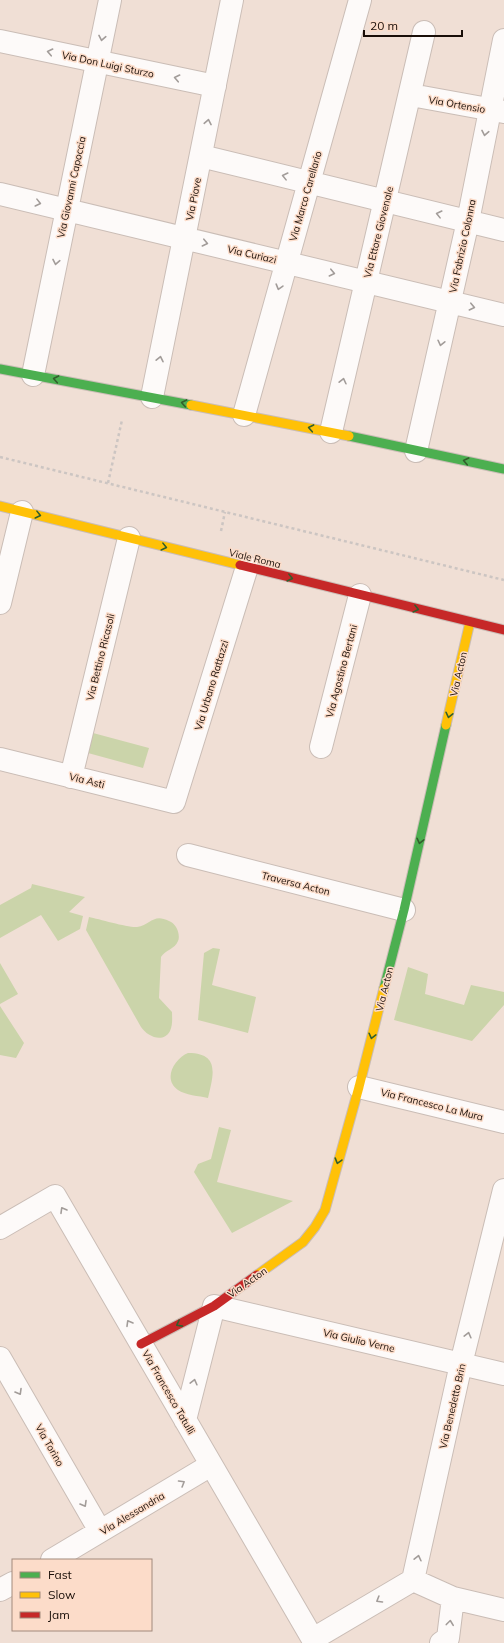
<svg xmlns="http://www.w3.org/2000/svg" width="504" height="1643" viewBox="0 0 504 1643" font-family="Mulish,sans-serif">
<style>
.green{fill:#cbd4aa}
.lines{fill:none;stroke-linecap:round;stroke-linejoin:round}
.street-casing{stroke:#cabdb6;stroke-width:24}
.fast-casing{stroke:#cabdb6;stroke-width:11}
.slow-casing{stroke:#cabdb6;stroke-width:11}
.jam-casing{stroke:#cabdb6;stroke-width:11}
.path{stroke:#ccc5c2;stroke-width:2.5;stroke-dasharray:3 3;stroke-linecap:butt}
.street{stroke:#fdfaf9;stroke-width:22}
.fast{stroke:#4caf50;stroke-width:9}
.slow{stroke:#ffc107;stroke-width:9}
.jam{stroke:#c62828;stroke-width:9}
.oneway{stroke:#a29c99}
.oneway2{stroke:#325e2c}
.labels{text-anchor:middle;stroke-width:3;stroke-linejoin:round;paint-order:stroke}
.street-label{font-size:10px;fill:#190e08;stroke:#fcdcc9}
</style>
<rect width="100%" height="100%" fill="#f0dfd5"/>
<!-- green -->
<path class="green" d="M93 733 149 748 143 768 88 753Z
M32 884 85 897 69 912 83 916 80 929 58 941 41 915 0 938V905L31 888Z
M89 917C99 919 129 928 137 927 151 925 153 913 169 921 172 922 174 924 176 927 178 930 180 937 178 941 175 949 165 950 161 957L159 998 172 1012C172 1017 173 1025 170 1031 163 1044 147 1036 141 1027L86 930Z
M213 948 220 949 212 985 256 997 248 1033 198 1020 204 953Z
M0 963 18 994 0 1004Z
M408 967 428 974 425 994 464 1005 471 985 504 992V1005L472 1041 394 1020Z
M0 1006 24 1043 16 1058 0 1055Z
M188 1053C221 1053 213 1076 208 1098 199 1096 185 1095 178 1090 162 1079 175 1058 188 1053Z
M219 1127 231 1130 217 1182 293 1201 232 1233 194 1172 198 1164 211 1159Z"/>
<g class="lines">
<!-- street casing -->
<g class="street-casing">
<path id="street" d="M0 41 215 86
M411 95 504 112
M201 156 504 230
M0 194 504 315
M33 375 110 0
M152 397 232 0
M244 415 360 0
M331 432 424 32
M416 451 468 221 504 40
M0 603 22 512
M321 747 360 595
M0 759 174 802 247 567
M71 777 129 538
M188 855 404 910
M359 1087 504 1122
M504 1190 461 1364 413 1580 453 1598 504 1610
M0 1228 55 1196 315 1643
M0 1358 100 1531
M185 1420 214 1306 504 1374
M52 1560 211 1465
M0 1590 13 1583
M313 1639 413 1580
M441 1643 448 1638 453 1598"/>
</g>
<!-- fast casing -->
<g class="fast-casing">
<path id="fast" d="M0 369 191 405
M349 436 504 469
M384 988 404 910 446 725"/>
</g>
<!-- slow casing -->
<g class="slow-casing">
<path id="slow" d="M191 405 349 436
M0 506 240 565
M446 725 470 622
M257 1275 303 1242 315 1227 325 1210 359 1087 384 988"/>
</g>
<!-- jam casing -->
<g class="jam-casing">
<path id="jam" d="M240 565 504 630
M141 1344 214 1306 257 1275"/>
</g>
<!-- path -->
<path class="path" d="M0 457 504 580
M108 483 122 420
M221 531 225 512"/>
<!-- street -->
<use href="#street" class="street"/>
<!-- fast -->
<use href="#fast" class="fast"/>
<!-- slow -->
<use href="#slow" class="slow"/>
<!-- jam -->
<use href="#jam" class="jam"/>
</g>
<!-- one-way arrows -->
<defs><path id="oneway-chevron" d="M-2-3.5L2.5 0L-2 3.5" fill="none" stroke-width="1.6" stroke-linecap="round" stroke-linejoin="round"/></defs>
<g class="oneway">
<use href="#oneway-chevron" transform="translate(102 38) rotate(101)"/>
<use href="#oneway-chevron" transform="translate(50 52) rotate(-168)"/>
<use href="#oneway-chevron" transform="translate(177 78) rotate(-168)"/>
<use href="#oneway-chevron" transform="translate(208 122) rotate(-79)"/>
<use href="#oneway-chevron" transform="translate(485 133) rotate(101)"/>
<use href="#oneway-chevron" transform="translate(285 176) rotate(-166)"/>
<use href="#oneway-chevron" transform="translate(38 203) rotate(14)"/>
<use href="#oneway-chevron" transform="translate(439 214) rotate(-166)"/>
<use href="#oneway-chevron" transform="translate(205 243) rotate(13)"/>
<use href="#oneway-chevron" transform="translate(56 262) rotate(101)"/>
<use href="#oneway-chevron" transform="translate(332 273) rotate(13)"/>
<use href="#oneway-chevron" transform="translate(279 287) rotate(106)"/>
<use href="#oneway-chevron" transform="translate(472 307) rotate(13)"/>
<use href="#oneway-chevron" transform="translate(441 343) rotate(103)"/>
<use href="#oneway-chevron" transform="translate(160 359) rotate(-78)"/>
<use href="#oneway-chevron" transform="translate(343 381) rotate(-77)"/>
<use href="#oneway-chevron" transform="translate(63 1210) rotate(-120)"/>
<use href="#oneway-chevron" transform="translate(129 1323) rotate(-120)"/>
<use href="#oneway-chevron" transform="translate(468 1335) rotate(-76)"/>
<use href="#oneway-chevron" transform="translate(194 1382) rotate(-76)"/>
<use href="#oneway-chevron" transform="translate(19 1392) rotate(60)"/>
<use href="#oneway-chevron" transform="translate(182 1483) rotate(-31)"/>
<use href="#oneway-chevron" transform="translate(84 1504) rotate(60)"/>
<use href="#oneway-chevron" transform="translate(418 1558) rotate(-77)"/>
<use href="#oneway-chevron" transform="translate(379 1600) rotate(149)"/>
<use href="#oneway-chevron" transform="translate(450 1623) rotate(-83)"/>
</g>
<g class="oneway2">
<use href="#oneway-chevron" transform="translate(56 379) rotate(-169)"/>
<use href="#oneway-chevron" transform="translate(184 403) rotate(-169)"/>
<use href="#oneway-chevron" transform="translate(311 428) rotate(-169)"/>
<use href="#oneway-chevron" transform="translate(466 461) rotate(-168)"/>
<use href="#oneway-chevron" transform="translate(38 515) rotate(14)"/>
<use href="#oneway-chevron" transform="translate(164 547) rotate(14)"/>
<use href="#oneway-chevron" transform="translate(290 578) rotate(14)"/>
<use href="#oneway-chevron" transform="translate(416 609) rotate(14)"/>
<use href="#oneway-chevron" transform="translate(449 715) rotate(103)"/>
<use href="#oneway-chevron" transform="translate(420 841) rotate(103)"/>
<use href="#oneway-chevron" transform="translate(372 1036) rotate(104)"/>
<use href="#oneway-chevron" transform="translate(338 1161) rotate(106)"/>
<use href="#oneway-chevron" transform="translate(179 1324) rotate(152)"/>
</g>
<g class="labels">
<!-- street labels -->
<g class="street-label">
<text transform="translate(108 64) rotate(12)" y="4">Via Don Luigi Sturzo</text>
<text transform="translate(457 104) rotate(10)" y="4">Via Ortensio</text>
<text transform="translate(71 187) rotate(-78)" y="4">Via Giovanni Capoccia</text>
<text transform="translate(305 196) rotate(-74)" y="4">Via Marco Carellario</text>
<text transform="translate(193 199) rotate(-79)" y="4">Via Piave</text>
<text transform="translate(378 232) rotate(-76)" y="4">Via Ettore Giovenale</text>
<text transform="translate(462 246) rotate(-78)" y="4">Via Fabrizio Colonna</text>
<text transform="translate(252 254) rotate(13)" y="4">Via Curiazi</text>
<text transform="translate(255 558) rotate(14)" y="4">Viale Roma</text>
<text transform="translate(100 657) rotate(-76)" y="4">Via Bettino Ricasoli</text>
<text transform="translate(341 671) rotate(-75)" y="4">Via Agostino Bertani</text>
<text transform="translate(458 674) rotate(-77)" y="4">Via Acton</text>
<text transform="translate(211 685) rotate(-73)" y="4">Via Urbano Rattazzi</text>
<text transform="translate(87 780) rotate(14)" y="4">Via Asti</text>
<text transform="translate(296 883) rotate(14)" y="4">Traversa Acton</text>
<text transform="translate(384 989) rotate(-76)" y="4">Via Acton</text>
<text transform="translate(432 1104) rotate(14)" y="4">Via Francesco La Mura</text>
<text transform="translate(247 1282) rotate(-35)" y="4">Via Acton</text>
<text transform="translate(359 1340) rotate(13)" y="4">Via Giulio Verne</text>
<text transform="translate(169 1392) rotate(60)" y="4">Via Francesco Tatulli</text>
<text transform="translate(452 1406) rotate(-77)" y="4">Via Benedetto Brin</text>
<text transform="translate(50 1445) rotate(60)" y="4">Via Torino</text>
<text transform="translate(132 1513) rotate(-31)" y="4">Via Alessandria</text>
</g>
</g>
<!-- legend -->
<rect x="12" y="1559" width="140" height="72" fill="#fcdcc9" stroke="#a18a7c"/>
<rect x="20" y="1572" width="20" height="6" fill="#4caf50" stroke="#a18a7c"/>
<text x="48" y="1579" font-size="12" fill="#190e08">Fast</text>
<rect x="20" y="1592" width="20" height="6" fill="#ffc107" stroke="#a18a7c"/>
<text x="48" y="1599" font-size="12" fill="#190e08">Slow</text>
<rect x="20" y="1612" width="20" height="6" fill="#c62828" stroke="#a18a7c"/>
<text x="48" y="1619" font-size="12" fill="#190e08">Jam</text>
<!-- scale -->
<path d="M364 30v6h98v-6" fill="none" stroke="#190e08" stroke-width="2"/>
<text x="370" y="30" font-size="12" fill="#190e08" stroke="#fcdcc9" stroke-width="3" paint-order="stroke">20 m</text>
</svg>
